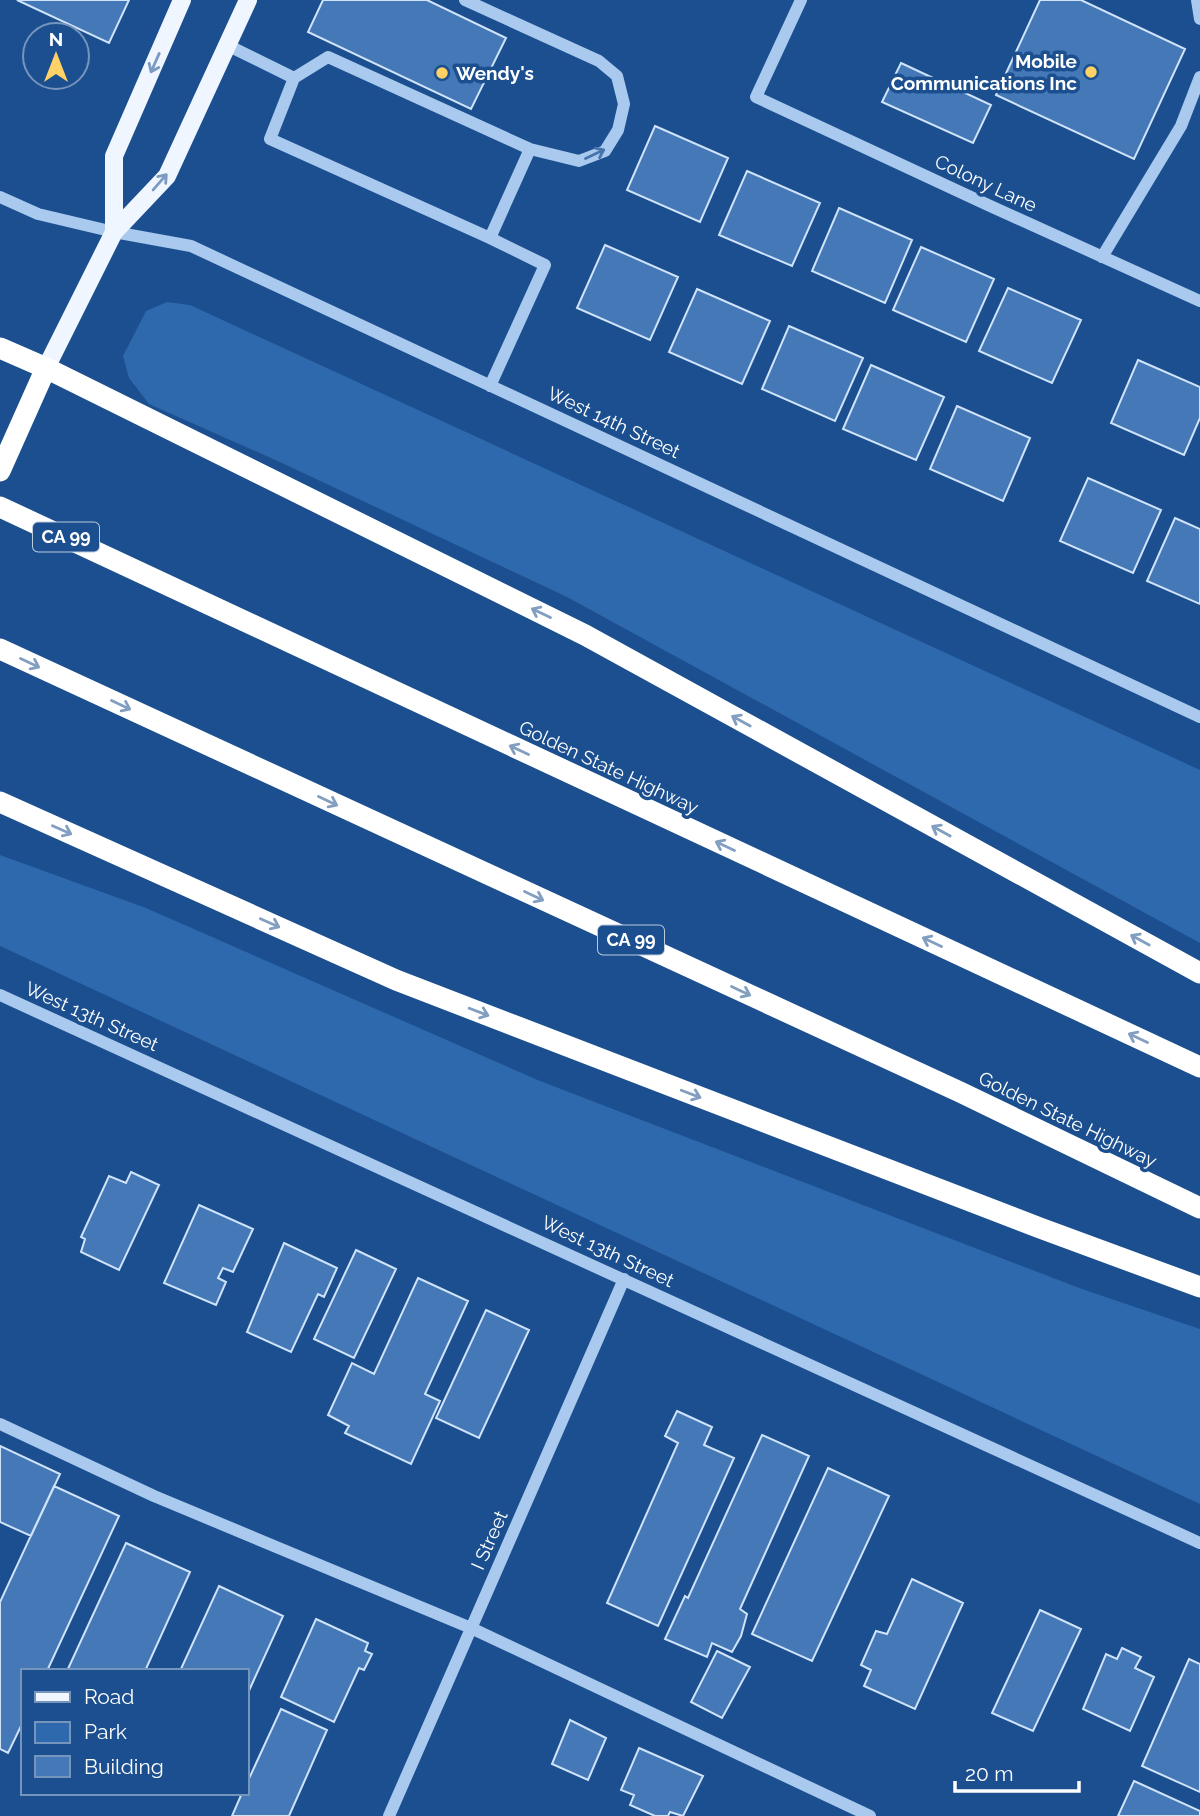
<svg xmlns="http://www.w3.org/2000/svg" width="1200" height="1816" viewBox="0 0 1200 1816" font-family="Raleway,sans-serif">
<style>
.green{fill:#2e69ad}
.building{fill:#4478b7;stroke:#cfe3fa;stroke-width:2}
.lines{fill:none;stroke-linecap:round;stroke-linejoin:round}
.minor{stroke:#a9c9ee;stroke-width:12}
.major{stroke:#f0f6ff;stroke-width:18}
.highway{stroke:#fff;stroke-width:21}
.oneway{stroke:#7b9ac1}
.oneway2{stroke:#4674ac}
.oneway3{stroke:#829ec1}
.poi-dot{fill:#ffd166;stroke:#1b4f8f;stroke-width:2.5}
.labels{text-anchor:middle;stroke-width:7;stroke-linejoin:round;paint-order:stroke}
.shield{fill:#1b4f8f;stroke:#bbcadd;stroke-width:2}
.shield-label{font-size:18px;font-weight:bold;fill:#fff}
.poi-label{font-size:19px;font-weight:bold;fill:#fff;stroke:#1b4f8f;text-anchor:end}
.street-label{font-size:19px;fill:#fff;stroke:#1b4f8f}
</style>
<rect width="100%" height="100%" fill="#1b4f8f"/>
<!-- green -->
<path class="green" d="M167 302 190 305 1200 770V943L567 597 282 463 149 404 129 378 123 356 146 311Z
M0 855 146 908 540 1081 1082 1289 1200 1329V1504L0 946Z"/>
<!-- building -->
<path class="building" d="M17 0H129L109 43Z
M323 0H427L506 38 471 109 308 32Z
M1040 0H1081L1185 49 1134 159 996 95Z
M901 63 991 105 973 143 882 102Z
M655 126 728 158 700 222 627 190Z
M747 171 820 203 792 266 719 235Z
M839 208 912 240 885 303 812 271Z
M605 245 678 277 650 340 577 308Z
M921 247 994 279 966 342 893 310Z
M1008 288 1081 320 1052 383 979 351Z
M697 289 770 321 742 384 669 352Z
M789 326 863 358 835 421 762 389Z
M1138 360 1200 387V418L1184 455 1111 423Z
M871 365 944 397 916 460 843 429Z
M957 406 1030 438 1003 501 930 469Z
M1088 478 1161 510 1133 573 1060 541Z
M1175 518 1200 529V604L1147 581Z
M131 1172 159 1185 119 1270 81 1252 85 1239 81 1237 109 1176 126 1183Z
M199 1205 253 1229 233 1272 223 1268 218 1278 226 1282 216 1305 164 1283Z
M284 1243 337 1268 324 1297 318 1294 291 1352 247 1332Z
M356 1250 396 1269 354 1358 314 1339Z
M418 1278 468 1301 425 1394 440 1401 411 1464 345 1433 349 1426 328 1415 352 1363 374 1374Z
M486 1310 529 1330 479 1438 436 1418Z
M677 1411 712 1427 704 1445 734 1458 658 1626 607 1603 678 1443 665 1436Z
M762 1435 809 1456 740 1609 747 1614 741 1636 732 1652 712 1643 707 1657 665 1639 685 1596 688 1598Z
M0 1446 60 1474 31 1536 0 1522Z
M828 1468 889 1496 812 1661 752 1634Z
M54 1486 119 1516 47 1671H23V1722L8 1753 0 1749V1602Z
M126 1543 190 1572 145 1671H67Z
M912 1579 963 1603 915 1709 864 1686 871 1670 861 1665 876 1631 887 1634Z
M219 1586 283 1616 247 1695V1671H180Z
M1040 1610 1081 1629 1033 1731 992 1713Z
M316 1619 368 1643 365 1651 372 1654 364 1670 359 1668 334 1722 281 1697Z
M1122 1648 1141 1657 1135 1668 1154 1677 1130 1731 1083 1709 1106 1654 1117 1659Z
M717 1651 750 1667 722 1718 691 1702Z
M1189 1659 1200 1664V1792L1142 1766Z
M281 1709 327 1730 289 1816H232L242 1793H247V1783Z
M570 1720 606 1738 588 1780 552 1764Z
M639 1748 703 1776 683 1816 670 1812 668 1816H655L630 1805 634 1795 621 1790Z
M1134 1781 1200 1811V1816H1118Z"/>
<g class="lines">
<!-- minor -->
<path class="minor" d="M465 0 599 61 617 76 624 104 618 130 605 151 579 161 530 149 328 57 294 78 270 139 490 238 545 265 490 386
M801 0 756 97 988 205 1200 301
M1197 0 1200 19
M227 45 294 78
M0 197 38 214 114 232 191 246 1200 717
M490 238 530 149
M1102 257 1181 126 1200 77
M0 995 1200 1543
M0 1424 154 1496 471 1628 870 1816
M389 1816 624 1279"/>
<!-- major -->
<path class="major" d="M114 232V156L182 0
M46 368 114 232 167 176 248 0"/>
<!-- highway -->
<path class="highway" d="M0 348 46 368 585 635 1200 973
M0 471 46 368
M0 507 1200 1067
M0 649 960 1092 1200 1208
M0 802 396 980 1040 1228 1200 1287"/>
</g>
<!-- one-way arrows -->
<defs><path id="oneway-shaft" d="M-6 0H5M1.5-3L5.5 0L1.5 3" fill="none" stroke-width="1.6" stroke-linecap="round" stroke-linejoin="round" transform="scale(1.75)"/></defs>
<g class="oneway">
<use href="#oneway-shaft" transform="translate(155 63) rotate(114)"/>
<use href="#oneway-shaft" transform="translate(160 182) rotate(-49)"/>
</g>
<use class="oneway2" href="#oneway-shaft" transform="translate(595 154) rotate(-25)"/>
<g class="oneway3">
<use href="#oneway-shaft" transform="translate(541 613) rotate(-154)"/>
<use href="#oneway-shaft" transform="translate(30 663) rotate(25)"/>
<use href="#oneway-shaft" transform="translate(121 705) rotate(25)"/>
<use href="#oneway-shaft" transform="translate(741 721) rotate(-151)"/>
<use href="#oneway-shaft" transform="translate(519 750) rotate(-155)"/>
<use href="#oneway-shaft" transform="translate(328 801) rotate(25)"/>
<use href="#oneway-shaft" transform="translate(62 830) rotate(24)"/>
<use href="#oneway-shaft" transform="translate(941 831) rotate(-151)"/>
<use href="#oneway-shaft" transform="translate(725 846) rotate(-155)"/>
<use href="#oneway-shaft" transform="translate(534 896) rotate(25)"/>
<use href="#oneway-shaft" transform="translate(270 923) rotate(24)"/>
<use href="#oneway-shaft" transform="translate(1140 940) rotate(-151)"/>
<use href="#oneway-shaft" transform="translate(932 942) rotate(-155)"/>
<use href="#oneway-shaft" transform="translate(741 991) rotate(25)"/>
<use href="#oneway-shaft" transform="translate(479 1012) rotate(21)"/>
<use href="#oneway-shaft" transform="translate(1138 1038) rotate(-155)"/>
<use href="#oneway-shaft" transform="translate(691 1094) rotate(21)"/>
</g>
<!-- markers -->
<g class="poi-dot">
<circle cx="1091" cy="72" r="7"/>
<circle cx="442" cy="73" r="7"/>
</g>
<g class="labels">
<!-- shield labels -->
<g class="shield">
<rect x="33" y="522.5" width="66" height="29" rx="5"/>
<rect x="598" y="925.5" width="66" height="29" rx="5"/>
</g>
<g class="shield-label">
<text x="66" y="543">CA 99</text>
<text x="631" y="946">CA 99</text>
</g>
<!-- poi labels -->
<g class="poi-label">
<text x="1077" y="68">Mobile<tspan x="1077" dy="22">Communications Inc</tspan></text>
<text x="456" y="80" text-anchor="start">Wendy's</text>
</g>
<!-- street labels -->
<g class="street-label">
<text transform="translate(986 183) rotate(25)" y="7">Colony Lane</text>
<text transform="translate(614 422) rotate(25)" y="7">West 14th Street</text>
<text transform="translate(609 767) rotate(25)" y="7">Golden State Highway</text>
<text transform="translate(92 1016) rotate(24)" y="7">West 13th Street</text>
<text transform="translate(1068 1119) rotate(26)" y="7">Golden State Highway</text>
<text transform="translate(608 1251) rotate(25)" y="7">West 13th Street</text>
<text transform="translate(489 1540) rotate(-66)" y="7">I Street</text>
</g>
</g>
<!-- legend -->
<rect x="21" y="1669" width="228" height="126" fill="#1b4f8f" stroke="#7695bc" stroke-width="2"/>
<rect x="35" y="1692" width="35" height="10" fill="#f0f6ff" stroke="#7695bc" stroke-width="2"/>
<text x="84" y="1704" font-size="21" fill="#ffffff">Road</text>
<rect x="35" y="1722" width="35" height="21" fill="#2e69ad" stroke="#7695bc" stroke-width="2"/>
<text x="84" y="1739" font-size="21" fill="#ffffff">Park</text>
<rect x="35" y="1756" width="35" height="21" fill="#4478b7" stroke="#7695bc" stroke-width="2"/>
<text x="84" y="1774" font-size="21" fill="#ffffff">Building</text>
<!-- north arrow -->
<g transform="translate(56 56)"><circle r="33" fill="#1b4f8f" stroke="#7695bc" stroke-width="2"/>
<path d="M0-5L12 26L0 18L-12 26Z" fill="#ffd166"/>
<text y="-10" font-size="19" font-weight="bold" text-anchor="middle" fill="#ffffff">N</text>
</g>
<!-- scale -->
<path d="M955 1781v10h124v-10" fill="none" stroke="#ffffff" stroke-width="3.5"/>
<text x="965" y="1781" font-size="21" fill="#ffffff" stroke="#1b4f8f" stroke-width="5" paint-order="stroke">20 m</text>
</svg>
